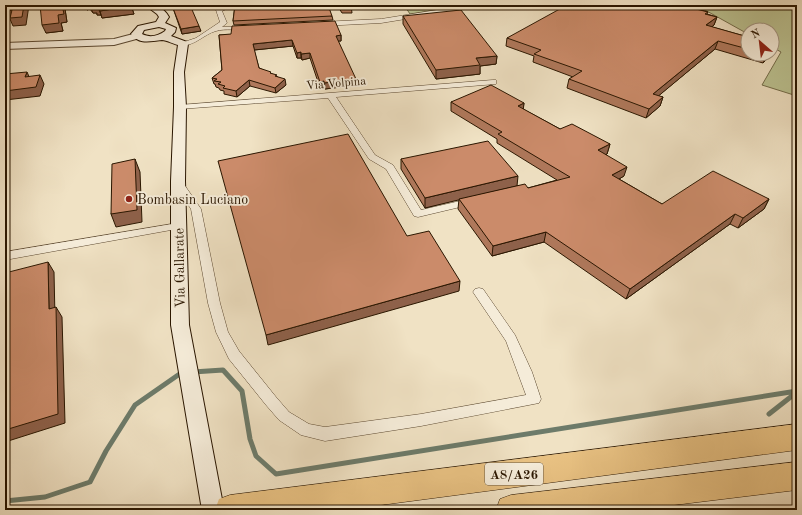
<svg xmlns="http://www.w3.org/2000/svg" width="802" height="515" viewBox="0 0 802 515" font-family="'Old Standard TT',serif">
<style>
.green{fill:#bcc392;stroke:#736c49}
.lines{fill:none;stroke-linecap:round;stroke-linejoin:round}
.stream{stroke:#6d7b6a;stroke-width:5}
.minor-casing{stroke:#5c4931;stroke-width:1}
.tertiary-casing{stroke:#5c4931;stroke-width:2}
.secondary-casing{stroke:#2a1600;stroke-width:2}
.motorway-casing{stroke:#2a1600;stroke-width:1}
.minor{fill:#f5ecd9;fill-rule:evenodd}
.tertiary{fill:#f5ecd9;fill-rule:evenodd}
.secondary{fill:#f5ecd9;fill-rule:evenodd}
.motorway{fill:#e8c182;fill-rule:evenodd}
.wall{fill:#af785b;stroke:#2a1600}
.shaded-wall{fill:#8e614a;stroke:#2a1600}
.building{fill:#cb8b6a;stroke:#2a1600}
.poi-dot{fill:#8f2418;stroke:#f5ecd9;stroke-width:1.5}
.labels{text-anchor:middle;stroke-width:3.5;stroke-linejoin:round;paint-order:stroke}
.far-street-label{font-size:12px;fill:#2a1600;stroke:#f5ecd9}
.shield{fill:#f5ecd9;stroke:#675641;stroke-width:1}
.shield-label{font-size:13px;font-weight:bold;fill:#2a1600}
.poi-label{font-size:14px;fill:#2a1600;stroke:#f5ecd9;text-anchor:start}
.street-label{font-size:14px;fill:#2a1600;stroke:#f5ecd9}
</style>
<rect width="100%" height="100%" fill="#f0e2c4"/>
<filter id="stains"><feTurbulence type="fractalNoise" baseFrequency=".005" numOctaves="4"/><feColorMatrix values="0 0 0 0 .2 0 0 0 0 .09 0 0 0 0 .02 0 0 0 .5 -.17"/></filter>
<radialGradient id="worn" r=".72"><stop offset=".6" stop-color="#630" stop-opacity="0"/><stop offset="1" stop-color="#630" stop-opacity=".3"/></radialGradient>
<!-- green -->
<path class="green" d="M404 5H469L410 14Z
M696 5H797V96L762 85 781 52 772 47V30H748V34Z"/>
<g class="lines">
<!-- stream -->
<path class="stream" d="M193 372 223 370 242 391 250 439 256 456 276 474 797 391
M769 414 797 392
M5 501 45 497 90 482 106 451 135 405 181 373H184"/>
<!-- minor casing -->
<g class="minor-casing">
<path id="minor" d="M225 5H235L222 11 227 23 222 27 246 26 249 28 248 29C238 31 226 28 216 31 204 34 194 47 181 45V43L196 38 220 22 216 10Z
M468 5H482L479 7 381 23 321 26 318 24 321 22 381 19Z
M493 80H496V84L336 97 375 155 393 165 421 210 473 198 478 201 477 203 418 217 414 216 386 169 369 159 328 98 180 109 176 107 180 105Z
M178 179 181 180 201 209 220 303 228 332 239 351 276 397 289 412 309 424 325 427 421 414 526 395 506 341 473 292 475 289 479 288 483 289 515 335 532 372 541 399 539 403 421 426 325 441 301 435 279 420 266 405 229 359 216 332 208 303 191 209 173 182Z
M178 223 183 226 182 228 5 260V252Z"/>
</g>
<!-- tertiary casing -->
<g class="tertiary-casing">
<path id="tertiary" d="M137 33 140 34 141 36 140 38 114 45 5 49V43L114 39Z"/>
</g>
<!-- secondary casing -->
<g class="secondary-casing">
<path id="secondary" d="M145 5C157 5 163 7 169 17L165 23 176 28 175 32 171 36 187 42 188 44 184 72 186 107 185 181 189 325 224 510H202L171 325V181L174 107V72L178 45C173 44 167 40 162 40 150 41 140 45 131 34L138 26 156 22 159 17 157 14ZM159 27 166 29 165 31C158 36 150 38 142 34L144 30Z"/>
</g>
<!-- motorway casing -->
<g class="motorway-casing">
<path id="motorway" d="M797 424V450L343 510H215L219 499 230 495Z
M797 462V490L633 510H496L500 499 511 495Z"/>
</g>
<!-- minor -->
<use href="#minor" class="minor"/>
<!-- tertiary -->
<use href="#tertiary" class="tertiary"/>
<!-- secondary -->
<use href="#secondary" class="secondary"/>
<!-- motorway -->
<use href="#motorway" class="motorway"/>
</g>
<!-- wall -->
<path class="wall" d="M40 5H131L134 14 102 18 101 15H97V13H93L90 9 87 10 86 6 65 9 67 22 61 23 63 31 46 33Z
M235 5H247V8L294 7 332 16 333 20 234 25 233 21Z
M337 5H351L352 13H342Z
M173 8 201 31 182 34Z
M623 8 698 9 708 12 707 14 717 17 714 25 712 27 748 37V54H772L763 63 715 49 658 96 663 97 660 106 646 118 567 88 569 79 573 77 533 62 534 56 506 46 507 38 595 9Z
M403 16 497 56 496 64 480 66V74L436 79 403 24Z
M219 35H341V41H338L356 85 325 89V87L320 88 310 58 302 60 301 58H297L293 46 254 50 259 68 272 74 278 77 286 85 276 93 250 86 237 97 224 94V91L220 90 219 88 216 87 215 84H214L212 78 222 70Z
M451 102 524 103 523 109 560 129 610 144 607 154 606 155 624 176 619 179 662 204 769 199 764 209 738 228 730 224 626 299 544 242 492 256 458 209 459 199 425 208 401 169V159L528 188 557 180 497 143V139L451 111Z"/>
<!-- shaded-wall -->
<path class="shaded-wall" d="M24 5H29L26 25 13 26 10 19H5V11L12 10Z
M62 5H85L86 6 65 9 67 22 61 23 63 31 46 33 42 25 58 15Z
M85 5H88L90 9 87 10Z
M94 5 98 7 101 15H97V13H93L90 6Z
M131 6 134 14 102 18 100 11Z
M717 17 714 25 703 34 706 25Z
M199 26 201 31 182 34 181 29Z
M341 35V41H336V36Z
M292 40 293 46 254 50 253 44Z
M718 41 715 49 650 103 653 94Z
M776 45 772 54V49Z
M301 52V58H297V53Z
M310 53V58L302 60 301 54Z
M767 54H772L763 63Z
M497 56 496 64 480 66V74L436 79V70L476 58Z
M27 72 31 81 25 77Z
M40 75 44 84 40 96 5 100V91Z
M285 79 286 85 276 93 275 88Z
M356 79V85L325 89 324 83Z
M249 80 250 86 237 97 236 91Z
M324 81 325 87 320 88V82Z
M663 97 660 106 646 118 649 109Z
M524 103 523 112 518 106Z
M610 144 607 154 596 160 598 150Z
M135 159 140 172 142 222 116 227 111 214Z
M627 167 624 176 609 185 612 175Z
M518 176 517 186 425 208V198Z
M769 199 764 209 738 228 743 218Z
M735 214 730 224 626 299 630 289Z
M546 232 544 242 492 256 493 246Z
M48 262 54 272 55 319 49 309Z
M460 281 459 291 268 345 266 335Z
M56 307 62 317 65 423 5 442V430Z"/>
<!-- building -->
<path class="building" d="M5 5H24L22 17 10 18 12 10 5 11Z
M40 5H62L64 14 58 15 59 23 42 25Z
M94 5H131V6L100 11 98 7H95Z
M190 5 199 26 181 29 173 8Z
M235 5H247L246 9 267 7V5H293V7L328 5 332 16 233 21Z
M339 5H351V8H341Z
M567 5H581L595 9 602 5H611L623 8 628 5H692L699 7 696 9 708 12 705 14 717 17 706 25 748 37V49L718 41 653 94 663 97 649 109 569 79 582 71 534 54 541 50 507 38Z
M461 10 497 56 476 58 480 65 436 70 403 16Z
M335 21 341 35 336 36 356 79 324 83V81L320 82 310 53 301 54V52L297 53 292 40 253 44 259 68 271 72 270 73 277 75 275 76 285 79 275 88 249 80 236 91 223 88 225 86 218 84 221 82 214 81 217 79 212 78 222 70 219 35 231 34 232 26Z
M772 44 776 45 772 49Z
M27 72 25 77 40 75 36 87 5 91V74Z
M491 85 524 103 518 106 560 129 572 124 610 144 598 150 627 167 612 175 662 204 713 171 769 199 743 218 735 214 630 289 546 232 493 246 459 199 525 184 528 188 570 177 498 134 502 132 451 102Z
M348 134 407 236 429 231 460 281 266 335 218 161Z
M488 141 518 176 425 198 401 159Z
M135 159 137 210 111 214 112 164Z
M48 262 49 309 56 307 58 414 5 430V273Z"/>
<!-- markers -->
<circle class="poi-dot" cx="129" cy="199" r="4"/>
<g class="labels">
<!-- far-street labels -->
<g class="far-street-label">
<text transform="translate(336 83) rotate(-5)" y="4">Via Volpina</text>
</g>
<!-- shield labels -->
<rect class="shield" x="485" y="463" width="58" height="22" rx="3"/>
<g class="shield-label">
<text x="514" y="479">A8/A26</text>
</g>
<!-- poi labels -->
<g class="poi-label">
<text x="137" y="204">Bombasin Luciano</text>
</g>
<!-- street labels -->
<g class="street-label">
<text transform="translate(179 268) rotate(-91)" y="5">Via Gallarate</text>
</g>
</g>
<!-- margin -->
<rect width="802" height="515" fill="none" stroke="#f0e2c4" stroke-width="20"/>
<rect x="6" y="6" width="790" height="503" fill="none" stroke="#2a1600" stroke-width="2"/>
<rect x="10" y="10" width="782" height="495" fill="none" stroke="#2a1600"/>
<!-- north arrow -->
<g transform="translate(760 42) rotate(332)"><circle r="19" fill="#f5ecd9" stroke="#a49682"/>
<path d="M0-3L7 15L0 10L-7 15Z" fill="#8f2418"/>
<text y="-6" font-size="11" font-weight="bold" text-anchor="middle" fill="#2a1600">N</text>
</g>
<rect width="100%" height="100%" filter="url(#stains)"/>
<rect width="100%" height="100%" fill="url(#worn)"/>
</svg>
